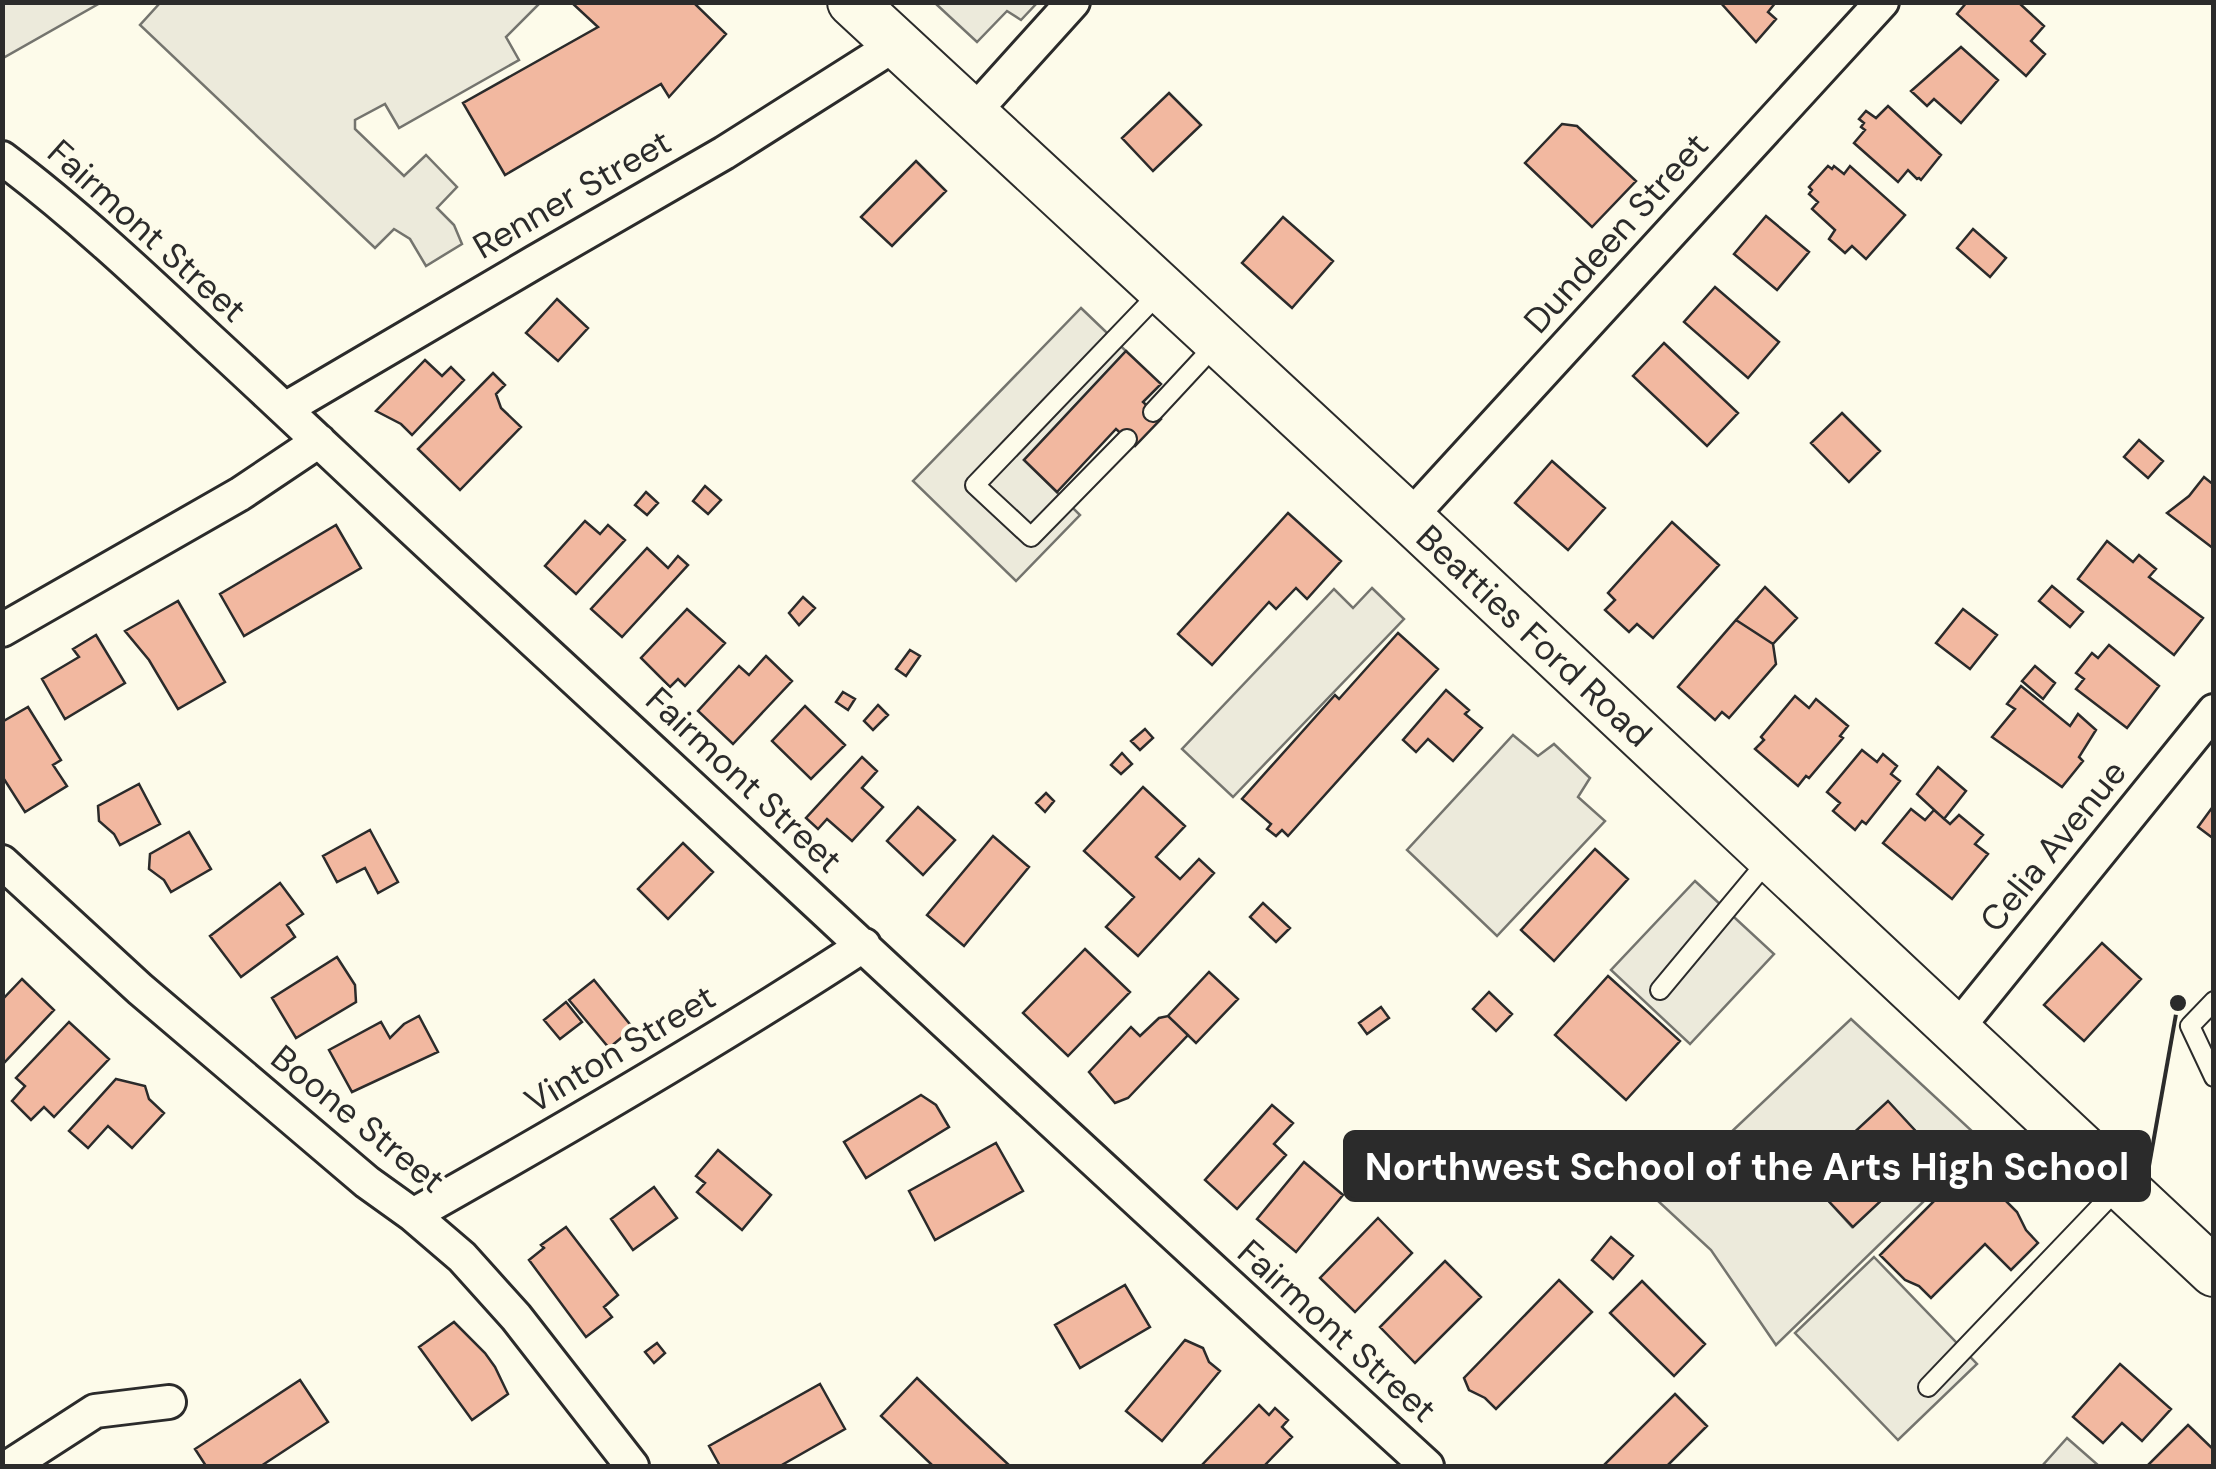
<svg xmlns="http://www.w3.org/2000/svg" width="2216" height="1469" viewBox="0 0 2216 1469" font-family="'DM Sans',sans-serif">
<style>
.parking{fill:#eceadb;stroke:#74746e;stroke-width:2.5;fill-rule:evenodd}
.building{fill:#f2b8a0;stroke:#2b2b2b;stroke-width:2.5}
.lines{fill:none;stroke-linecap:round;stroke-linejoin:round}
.lane-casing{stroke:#2b2b2b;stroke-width:22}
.street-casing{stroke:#2b2b2b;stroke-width:38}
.secondary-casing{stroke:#2b2b2b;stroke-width:52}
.lane{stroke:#fdfbea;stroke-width:18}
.street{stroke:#fdfbea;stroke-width:32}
.secondary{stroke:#fdfbea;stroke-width:48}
.labels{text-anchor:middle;stroke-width:8;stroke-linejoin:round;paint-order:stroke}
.street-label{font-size:35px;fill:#2b2b2b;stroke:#fdfbea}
.leader{fill:none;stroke:#2b2b2b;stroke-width:4}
.callout-dot{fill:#2b2b2b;stroke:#fdfbea;stroke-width:4}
.callout{fill:#2b2b2b;stroke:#2b2b2b;stroke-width:4}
.callout-label{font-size:38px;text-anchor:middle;font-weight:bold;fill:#fff}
</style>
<rect width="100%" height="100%" fill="#fdfbea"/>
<!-- parking -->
<path class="parking" d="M3 2H100V3L3 58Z
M160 3H540L506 37 519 60 399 128 385 104 355 120V129L404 176 426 155 457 187 437 208 454 225 462 244 426 266 410 239 394 229 375 248 140 25Z
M935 3H934H1037L1021 20 1007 11 977 42Z
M1081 308 1126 351 1024 460 1080 515 1016 581 913 481Z
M1372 588 1404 619 1233 797 1182 749 1334 589 1353 608Z
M1513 735 1538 756 1554 744 1590 778 1578 797 1605 821 1497 936 1407 850Z
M1695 881 1774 954 1690 1044 1611 970Z
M1851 1019 1973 1132 1960 1166 1776 1345 1711 1250 1658 1201ZM1888 1102 1934 1151 1852 1227 1807 1177Z
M1874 1257 1977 1364 1898 1440 1795 1333Z
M2067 1438 2099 1466H2042Z"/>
<!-- building -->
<path class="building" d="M571 2H693L726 34 669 97 661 84 505 175 463 103 598 27Z
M1720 2H1776L1768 12 1776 19 1756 42Z
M1967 2H2018L2044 26 2031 41 2045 54 2026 76 1957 14Z
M1961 47 1998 80 1961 123 1934 99 1927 106 1911 91Z
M1169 93 1201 125 1153 171 1122 138Z
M1888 106 1941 155 1921 180 1919 178 1917 179 1908 170 1898 182 1854 143 1865 130 1861 127 1864 123 1859 119 1866 111 1876 118Z
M1562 124 1577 126 1636 181 1592 227 1525 163Z
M916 161 946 191 892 246 861 217Z
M1828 166 1832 169 1834 166 1844 174 1850 166 1905 215 1866 259 1852 246 1845 253 1829 239 1835 230 1812 209 1818 202 1809 194 1812 190 1809 187Z
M1766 216 1809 252 1777 290 1734 254Z
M1283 217 1333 261 1292 308 1242 263Z
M1973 229 2006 258 1990 277 1957 248Z
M1715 287 1779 342 1748 378 1684 322Z
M557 299 588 328 558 361 526 333Z
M1664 343 1738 413 1707 446 1633 376Z
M1126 351 1161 384 1143 402 1161 419 1135 446 1116 429 1057 492 1024 460Z
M425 360 442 376 451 367 464 380 412 435 401 424 376 411Z
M493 373 505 385 496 394 501 408 521 427 460 490 418 449Z
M1842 413 1880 451 1849 482 1811 443Z
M2139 440 2163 461 2148 478 2124 457Z
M1552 461 1605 508 1568 550 1515 503Z
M2204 477 2214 485V549L2167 513 2189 496Z
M705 486 721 500 708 514 693 501Z
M646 492 658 503 647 515 635 505Z
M1288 513 1341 561 1307 599 1296 588 1276 609 1269 602 1212 665 1178 634Z
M585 521 600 534 608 525 625 540 576 594 545 566Z
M1672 522 1719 565 1653 638 1637 624 1629 632 1605 610 1615 600 1608 593Z
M336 525 361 568 244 636 220 594Z
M2107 541 2133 562 2139 555 2156 569 2149 577 2203 618 2174 655 2078 579Z
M647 548 668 568 678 556 688 565 622 637 591 609Z
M2052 586 2083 612 2070 627 2039 601Z
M1765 587 1797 618 1773 644 1736 620Z
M803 597 815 608 799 625 789 613Z
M178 601 225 682 178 709 149 660 125 631Z
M687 609 725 643 685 686 678 679 670 687 641 658Z
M1963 609 1997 635 1970 669 1936 643Z
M1736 620 1773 644 1776 664 1729 718 1722 712 1715 720 1678 687Z
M1398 633 1438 669 1288 836 1282 830 1276 836 1267 829 1271 824 1242 799 1335 695 1339 699Z
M96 635 125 683 65 719 42 679 79 657 73 649Z
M2109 645 2159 686 2127 728 2076 689 2084 679 2076 673 2092 653 2098 658Z
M910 650 920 656 906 676 896 669Z
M766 656 792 681 733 744 698 711 739 666 749 675Z
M2035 666 2055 683 2043 699 2022 681Z
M2021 686 2070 726 2078 714 2096 730 2079 757 2083 761 2062 787 1992 737 2015 709 2007 704Z
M1446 690 1469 710 1465 714 1482 728 1453 761 1428 739 1416 752 1403 740Z
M843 692 855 699 848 710 836 702Z
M1795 696 1809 708 1816 699 1848 726 1840 736 1843 738 1809 778 1806 776 1798 786 1755 749 1764 740 1761 737Z
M878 705 888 715 873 730 864 721Z
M805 706 845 745 811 779 772 741Z
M28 707 61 760 53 765 67 786 25 812 2 776V722Z
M1145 729 1153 738 1140 750 1131 741Z
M1862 750 1877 762 1883 754 1897 766 1891 774 1900 781 1866 824 1862 821 1855 830 1833 811 1840 803 1827 792Z
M1122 753 1132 764 1121 774 1111 765Z
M862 757 877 771 862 788 883 807 852 841 827 819 818 829 806 818Z
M1938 767 1966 791 1944 819 1917 794Z
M139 784 160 824 120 845 114 834 99 821 98 806Z
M1143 787 1185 826 1156 857 1180 879 1199 859 1214 873 1138 956 1106 927 1134 897 1084 851Z
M1046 793 1054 801 1045 812 1036 803Z
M2214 805V839L2198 827Z
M918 807 955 840 923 875 887 841Z
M1911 809 1925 820 1934 810 1950 824 1959 815 1983 835 1975 844 1988 854 1952 899 1883 843Z
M370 830 398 882 378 893 365 868 337 882 323 856Z
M189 832 211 869 171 892 164 880 149 869 150 854Z
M993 836 1029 867 964 946 927 915Z
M683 843 713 872 668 919 638 889Z
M1595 849 1628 879 1554 961 1521 930Z
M280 883 303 914 287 925 295 937 241 977 210 936Z
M1263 903 1290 928 1276 942 1250 917Z
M2102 943 2141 979 2084 1041 2044 1005Z
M1085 949 1130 992 1068 1056 1023 1013Z
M337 957 355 985 356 1002 296 1038 272 998Z
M1209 972 1238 999 1196 1043 1168 1016Z
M1608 976 1680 1041 1626 1100 1555 1035Z
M22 979 54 1010 2 1065V1000Z
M594 980 633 1028 609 1048 569 1000Z
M1489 992 1512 1014 1496 1031 1473 1009Z
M566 1002 582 1022 560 1039 544 1020Z
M1381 1007 1389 1018 1367 1034 1359 1023Z
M419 1016 438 1052 352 1092 329 1050 381 1022 390 1038 404 1024Z
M1168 1016 1188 1035 1128 1098 1115 1103 1089 1072 1131 1027 1140 1036 1159 1018Z
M69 1022 109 1059 54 1117 44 1107 31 1120 12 1101 25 1086 16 1078Z
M116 1079 145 1086 149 1099 164 1113 132 1148 108 1126 88 1148 69 1131Z
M921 1095 936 1105 949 1127 866 1178 844 1142Z
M1888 1101 1934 1151 1853 1227 1806 1177Z
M1272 1105 1293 1123 1274 1144 1286 1155 1237 1209 1205 1180Z
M996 1143 1023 1191 935 1240 909 1191Z
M718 1150 771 1195 742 1230 697 1192 705 1183 696 1176Z
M1304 1162 1343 1195 1296 1252 1257 1219Z
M1970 1165 2017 1212 2026 1230 2038 1243 2011 1270 1985 1244 1931 1298 1919 1286 1905 1280 1880 1255Z
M654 1187 677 1218 633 1250 611 1219Z
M1378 1218 1412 1253 1355 1312 1320 1278Z
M566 1227 618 1295 604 1307 612 1317 586 1337 529 1260 544 1248 541 1245Z
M1611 1237 1633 1256 1613 1279 1592 1260Z
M1445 1261 1481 1297 1415 1363 1380 1327Z
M1559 1280 1592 1312 1496 1409 1485 1398 1469 1390 1464 1378Z
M1642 1281 1705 1344 1674 1376 1610 1313Z
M1125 1285 1150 1327 1080 1368 1055 1325Z
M454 1322 485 1353 495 1367 508 1394 472 1420 419 1347Z
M1185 1340 1203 1348 1209 1362 1220 1371 1162 1441 1126 1411Z
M657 1343 665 1353 654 1363 645 1352Z
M2120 1364 2171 1409 2142 1441 2122 1423 2103 1443 2073 1417Z
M917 1378 964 1423 1010 1466H933L881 1416Z
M300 1380 328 1422 261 1466H206L195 1449Z
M820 1384 845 1429 780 1466H720L709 1446Z
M1675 1394 1707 1426 1667 1466H1603Z
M1259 1405 1269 1415 1275 1408 1288 1420 1282 1427 1292 1437 1264 1466H1201Z
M2188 1425 2214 1450V1466H2147Z"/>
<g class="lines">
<!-- lane casing -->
<g class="lane-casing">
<path id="lane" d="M1153 412 1218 342
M1127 439 1031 537 975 485 1162 290
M1660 990 1770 858
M2214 1001 2190 1026 2214 1077
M1928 1387 2120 1186"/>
</g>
<!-- street casing -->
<g class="street-casing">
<path id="street" d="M972 114 1073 2
M2 158C75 213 141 275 207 337 293 416 377 497 463 576 785 872 1103 1172 1427 1466
M285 409 535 262 724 153 896 44
M1409 518 1882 2
M2 630 240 494 319 441
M2 862 140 989 367 1182 413 1215 462 1257 516 1317 632 1466
M1955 1031 2214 711
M413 1215C566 1129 717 1041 864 945
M10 1466 95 1411 169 1402"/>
</g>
<!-- secondary casing -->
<g class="secondary-casing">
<path id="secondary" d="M852 2 1409 518 2214 1272"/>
</g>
<!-- lane -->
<use href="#lane" class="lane"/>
<!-- street -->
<use href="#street" class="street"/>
<!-- secondary -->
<use href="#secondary" class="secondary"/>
</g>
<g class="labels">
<!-- street labels -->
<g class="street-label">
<text transform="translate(572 194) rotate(-30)" y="12">Renner Street</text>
<text transform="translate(147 231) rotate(42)" y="12">Fairmont Street</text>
<text transform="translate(1616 233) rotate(-48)" y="12">Dundeen Street</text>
<text transform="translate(1534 636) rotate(43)" y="12">Beatties Ford Road</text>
<text transform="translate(744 780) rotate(43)" y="12">Fairmont Street</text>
<text transform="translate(2053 846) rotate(-51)" y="12">Celia Avenue</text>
<text transform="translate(620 1049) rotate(-31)" y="12">Vinton Street</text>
<text transform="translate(358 1119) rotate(39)" y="12">Boone Street</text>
<text transform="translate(1337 1331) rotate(42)" y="12">Fairmont Street</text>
</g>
</g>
<!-- callouts -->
<path class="leader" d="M2178 1003L2149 1166"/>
<circle class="callout-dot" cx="2178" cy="1003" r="10"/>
<rect class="callout" x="1345" y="1132" width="804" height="68" rx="10"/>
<g class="callout-label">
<text x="1747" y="1180">Northwest School of the Arts High School</text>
</g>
<!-- border -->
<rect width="2216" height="1469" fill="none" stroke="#2b2b2b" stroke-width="10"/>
</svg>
